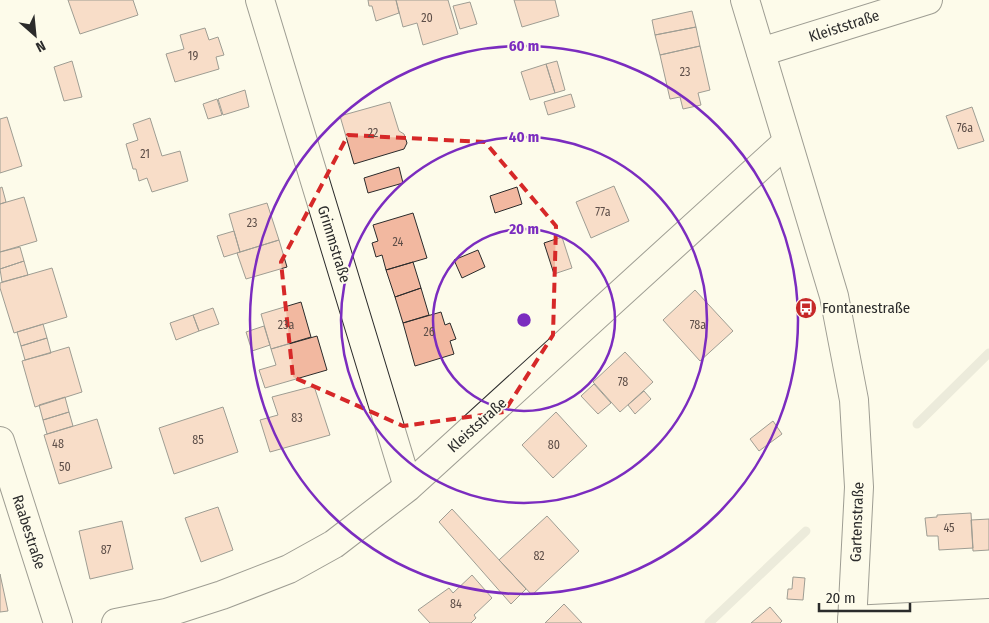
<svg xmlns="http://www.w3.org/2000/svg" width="989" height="623" viewBox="0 0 989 623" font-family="'Fira Sans Condensed',sans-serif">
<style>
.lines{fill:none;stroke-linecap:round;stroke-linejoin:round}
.stream{stroke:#d8d7c9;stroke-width:9}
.building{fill:#f2b8a0;stroke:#2b2b2b}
.street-casing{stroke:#2b2b2b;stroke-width:30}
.secondary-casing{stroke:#2b2b2b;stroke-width:30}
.street{stroke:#fdfbea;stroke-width:28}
.secondary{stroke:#fdfbea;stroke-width:28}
.marked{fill:none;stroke:#d62828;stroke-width:4;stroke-dasharray:10 6;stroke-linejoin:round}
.ring{fill:none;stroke:#7b2cbf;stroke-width:2.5}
.labels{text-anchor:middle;stroke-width:4;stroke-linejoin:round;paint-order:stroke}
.number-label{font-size:12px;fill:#5d4e48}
.street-label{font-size:15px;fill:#2b2b2b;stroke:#fdfbea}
.poi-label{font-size:15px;fill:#2b2b2b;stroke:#fdfbea;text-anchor:start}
.centre{fill:#7b2cbf;stroke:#fdfbea;stroke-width:2.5}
.ring-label{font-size:15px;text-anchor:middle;font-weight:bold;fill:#7b2cbf;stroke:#fdfbea;stroke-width:4;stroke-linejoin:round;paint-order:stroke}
</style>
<rect width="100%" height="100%" fill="#fdfbea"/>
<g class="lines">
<!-- stream -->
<path class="stream" d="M917 424 989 353
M709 623 806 531"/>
</g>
<!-- building -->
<path class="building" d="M68 0H133L138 15 80 34Z
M368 0H396L399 13 376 21 372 6H369Z
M396 0H448L458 34 423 45 417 23 403 27Z
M514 0H555L559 16 522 27Z
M470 2 477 24 460 29 453 6Z
M692 11 696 27 655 35 652 20Z
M696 27 700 46 660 55 655 35Z
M205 28 209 40 218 37 224 55 216 57 219 69 175 82 166 54 184 49 180 35Z
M700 46 710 90 698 93 701 105 683 109 680 97 670 99 660 55Z
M72 61 82 97 64 101 54 67Z
M557 61 565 90 555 93 546 64Z
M546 64 555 93 530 100 521 72Z
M245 90 249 107 223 115 218 99Z
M571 94 575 107 548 115 544 102Z
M217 99 222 115 208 119 203 104Z
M390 102 399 131 404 134 407 143 404 149 354 164 340 116Z
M972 107 984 141 958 149 946 116Z
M7 117 22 166 0 173V119Z
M150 118 162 156 180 151 188 181 152 192 147 178 139 181 136 169H133L126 144 138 140 133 124Z
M399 167 403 183 368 193 364 178Z
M614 186 629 221 591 238 576 202Z
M2 187 6 202 0 204V188Z
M517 187 522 204 495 213 490 196Z
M24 197 37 241 0 252V204Z
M267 203 279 240 240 252 229 214Z
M413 213 427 258 386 270 382 255 376 257 372 243 378 241 373 225Z
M234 231 240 252 224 257 217 236Z
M562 237 572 268 554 274 544 243Z
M279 240 287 267 246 279 237 253Z
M20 247 24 261 0 269V252Z
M478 250 485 267 462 278 454 260Z
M24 261 28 275 2 282 0 269Z
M413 262 421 288 395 297 386 270Z
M52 268 67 317 14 333 0 288V283Z
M421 288 429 315 403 323 395 297Z
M695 290 733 331 700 361 663 320Z
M301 302 311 337 271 349 261 314Z
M213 308 219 324 199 331 193 315Z
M441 312 445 325 450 323 456 339 450 341 454 354 415 366 403 323Z
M193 315 199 331 176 340 170 323Z
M43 324 47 338 21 346 17 332Z
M264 326 270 345 252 351 246 332Z
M317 336 327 370 265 388 259 370 276 365 271 349Z
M47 338 51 353 25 360 21 346Z
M69 347 82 392 35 407 22 361Z
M625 352 653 382 620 412 593 382Z
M594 384 611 403 598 414 581 396Z
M314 386 330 435 270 452 260 420 278 415 272 397Z
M644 391 651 399 635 414 628 405Z
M65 397 69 412 43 420 39 405Z
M223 407 238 452 174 474 159 428Z
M69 412 73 426 47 434 43 420Z
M556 412 587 446 553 478 522 445Z
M97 419 112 468 59 484 44 435Z
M773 421 782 434 759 451 750 439Z
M218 507 233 550 201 562 185 518Z
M452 509 526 589 511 604 439 522Z
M971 513 973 548 939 550 938 536H927L925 518 937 517V515Z
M547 516 579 551 532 595 499 560Z
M989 519V550L973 551 971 520Z
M122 521 133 569 90 579 79 531Z
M0 574 8 611 0 612Z
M472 575 492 598 474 615 476 618 471 623H430L418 610 449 588 453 593Z
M793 577 805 578 803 600 787 599 788 589H792Z
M564 604 582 623H545Z
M770 607 782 621 780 623H751Z"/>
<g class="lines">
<!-- street casing -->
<g class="street-casing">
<path id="street" d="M260 0 408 487
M761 52 928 0
M0 441 58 623
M852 620 989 613
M116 623 166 613 222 595 289 569 334 544 408 487 787 142"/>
</g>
<!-- secondary casing -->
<g class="secondary-casing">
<path id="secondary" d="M745 0 834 296 854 400 859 487 852 623"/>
</g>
<!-- street -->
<use href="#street" class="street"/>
<!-- secondary -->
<use href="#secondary" class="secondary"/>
</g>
<!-- marked area -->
<path d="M0 0H989V623H0ZM348 135 485 142 556 226 553 335 504 412 403 426 293 377 281 262Z" fill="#fdfbea" fill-opacity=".55" fill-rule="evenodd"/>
<path class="marked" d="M348 135 485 142 556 226 553 335 504 412 403 426 293 377 281 262Z"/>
<!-- distance rings -->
<g class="ring">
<circle cx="524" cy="320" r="91"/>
<circle cx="524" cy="320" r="183"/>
<circle cx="524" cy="320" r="274"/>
</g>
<!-- icons -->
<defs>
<g id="bus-disc" transform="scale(1.125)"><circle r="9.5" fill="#c62828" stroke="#fdfbea"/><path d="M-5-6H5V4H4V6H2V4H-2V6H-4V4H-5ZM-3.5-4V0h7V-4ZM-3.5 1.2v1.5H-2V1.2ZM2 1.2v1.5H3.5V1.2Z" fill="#fff"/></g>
</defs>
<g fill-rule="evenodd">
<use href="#bus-disc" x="806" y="308"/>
</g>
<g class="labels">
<!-- number labels -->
<g class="number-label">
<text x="427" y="22">20</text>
<text x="193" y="60">19</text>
<text x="685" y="76">23</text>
<text x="965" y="132">76a</text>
<text x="373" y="137">22</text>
<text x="145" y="158">21</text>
<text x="603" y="216">77a</text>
<text x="252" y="227">23</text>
<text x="398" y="246">24</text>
<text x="286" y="329">23a</text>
<text x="698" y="329">78a</text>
<text x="429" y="336">26</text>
<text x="623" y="386">78</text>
<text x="297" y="422">83</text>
<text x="198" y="444">85</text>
<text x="58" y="448">48</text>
<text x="554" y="449">80</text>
<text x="65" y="471">50</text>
<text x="949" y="532">45</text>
<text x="106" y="554">87</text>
<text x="539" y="560">82</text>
<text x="456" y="608">84</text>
</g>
<!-- street labels -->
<g class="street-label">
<text transform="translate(844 26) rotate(-18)" y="5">Kleiststraße</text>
<text transform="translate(334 244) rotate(73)" y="5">Grimmstraße</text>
<text transform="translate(477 425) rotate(-42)" y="5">Kleiststraße</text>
<text transform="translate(857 522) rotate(-88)" y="5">Gartenstraße</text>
<text transform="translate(29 532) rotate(72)" y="5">Raabestraße</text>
</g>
<!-- poi labels -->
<g class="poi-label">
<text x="822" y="313">Fontanestraße</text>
</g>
</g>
<circle cx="524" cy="320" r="8" class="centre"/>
<g class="ring-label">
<text x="524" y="51">60 m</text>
<text x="524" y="142">40 m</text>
<text x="524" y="234">20 m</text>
</g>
<!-- north arrow -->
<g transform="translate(35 35) rotate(153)" stroke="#fdfbea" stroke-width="4" paint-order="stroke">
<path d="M0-4L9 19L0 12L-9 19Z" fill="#2b2b2b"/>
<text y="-8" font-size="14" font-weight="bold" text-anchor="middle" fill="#2b2b2b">N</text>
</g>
<!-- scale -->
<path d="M819 603v8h91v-8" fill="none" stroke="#2b2b2b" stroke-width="2.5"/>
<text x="826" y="603" font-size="15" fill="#2b2b2b" stroke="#fdfbea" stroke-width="4" paint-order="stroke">20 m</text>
</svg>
